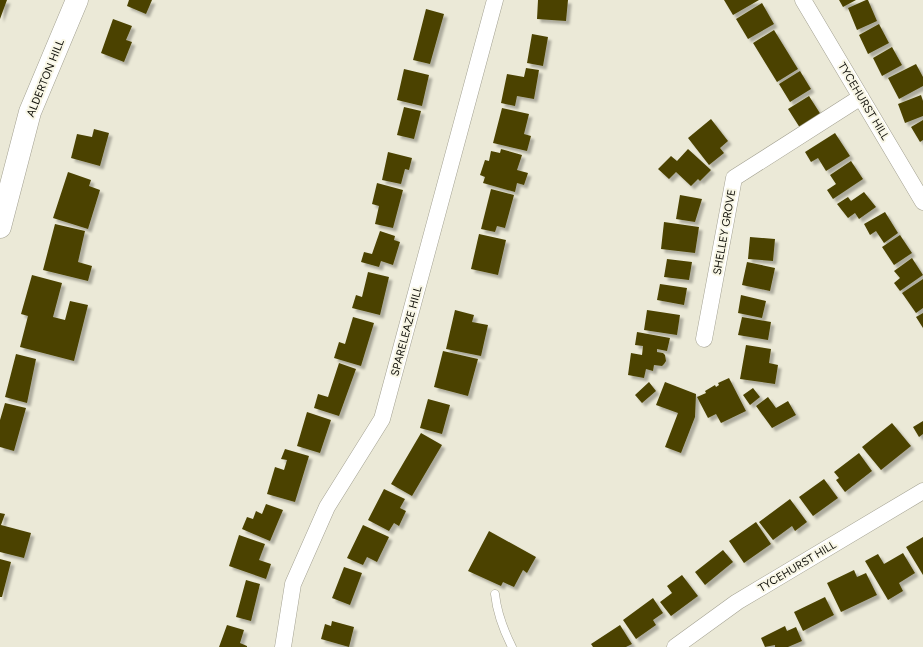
<svg xmlns="http://www.w3.org/2000/svg" width="923" height="647" viewBox="0 0 923 647" font-family="Figtree,sans-serif">
<style>
.building{fill:#4b4300;filter:url(#shadow)}
.lines{fill:none;stroke-linecap:round;stroke-linejoin:round}
.lane-casing{stroke:#a3a191;stroke-width:9}
.street-casing{stroke:#a3a191;stroke-width:17}
.secondary-casing{stroke:#a3a191;stroke-width:23}
.lane{stroke:#fff;stroke-width:8}
.street{stroke:#fff;stroke-width:16}
.secondary{stroke:#fff;stroke-width:22}
.labels{text-anchor:middle;stroke-width:4;stroke-linejoin:round;paint-order:stroke}
.street-label{font-size:11px;fill:#0e0e08;stroke:#f8f6e5}
</style>
<defs>
<filter id="shadow"><feDropShadow dx="3.5" dy="3.5" stdDeviation="1" flood-color="#0004"/></filter>
</defs>
<rect width="100%" height="100%" fill="#ebe9d7"/>
<!-- building -->
<path class="building" d="M0 0H7L0 19Z
M129 0H152L146 14 127 6Z
M538 0H568L566 21 537 19Z
M724 0H759L733 15Z
M839 0H856L843 7Z
M866 0H868L877 21 857 30 848 8Z
M762 3 774 24 748 39 736 19Z
M426 9 444 14 430 64 413 60Z
M113 19 132 26 126 40 132 42 124 62 101 53Z
M879 24 889 43 868 54 859 35Z
M774 30 798 69 777 82 753 43Z
M532 34 548 37 543 66 527 63Z
M892 47 902 65 882 76 873 58Z
M916 64 923 77V86L899 99 888 78Z
M526 68 539 70 534 99 517 96 515 106 501 103 507 74 524 77Z
M404 69 429 75 422 106 397 100Z
M800 71 811 89 790 102 779 84Z
M921 95 923 101V116L905 123 898 104Z
M809 96 823 118 802 131 788 109Z
M404 107 421 111 414 139 397 135Z
M502 108 529 114 524 134 531 136 527 151 493 143Z
M711 119 728 141 720 148 724 153 709 165 688 138Z
M923 120V140L920 142 911 127Z
M94 129 109 133 100 166 71 158 77 134 92 137Z
M835 133 850 156 826 171 818 158 811 162 805 152Z
M501 149 522 155 517 170 528 173 524 185 517 183 515 192 483 183 485 177 480 175 485 160 489 161 491 151 500 153Z
M688 149 711 170 700 181 698 179 691 186 676 172 669 179 658 169 671 156 677 161Z
M388 152 412 158 409 170 405 169 401 184 382 180Z
M851 161 863 179 833 199 827 190 836 184 830 175Z
M68 172 91 180 89 186 100 190 88 229 53 218Z
M377 183 403 190 393 228 375 224 379 206 372 204Z
M491 189 514 195 505 228 497 226 495 232 481 229Z
M864 192 876 207 859 219 855 213 848 218 837 204 848 197 851 201Z
M680 195 702 199 695 222 676 219Z
M885 212 898 233 884 243 876 231 870 235 864 224Z
M664 222 699 227 695 253 661 249Z
M55 224 85 231 78 262 92 266 88 281 43 270Z
M380 231 395 236 394 240 400 242 393 265 381 261 379 267 361 262 364 252 372 254Z
M479 234 506 240 498 275 471 269Z
M900 235 912 253 894 265 882 247Z
M750 237 775 239 773 261 748 259Z
M912 258 923 275 900 291 894 283 900 278 894 271Z
M667 259 692 262 689 280 664 277Z
M747 262 775 268 770 291 742 285Z
M368 272 389 277 380 315 352 308 356 295 362 297Z
M32 275 62 283 53 317 65 320 70 301 88 305 74 361 20 347 28 316 21 314Z
M923 279V308L916 313 902 293Z
M660 284 687 288 684 305 657 300Z
M741 295 766 301 762 318 738 313Z
M455 310 474 315 472 322 488 325 481 356 446 349Z
M647 310 680 315 677 335 644 330Z
M923 313V328L916 317Z
M353 317 374 323 361 366 334 358 339 342 345 344Z
M742 317 771 322 768 340 738 335Z
M637 332 670 338 667 351 657 349V352L663 353 665 355 666 361 664 364 662 366 654 365 653 371 646 369 644 378 628 375 631 353 642 355 643 346 635 345Z
M746 345 771 349 769 363 778 365 775 384 740 379Z
M443 351 478 359 468 396 434 387Z
M16 354 36 359 27 403 5 397Z
M339 363 356 369 339 416 314 408 318 394 328 397Z
M729 378 746 411 721 423 716 414 708 418 697 397 706 393 705 391 715 385 716 387 719 385 718 383Z
M649 382 656 391 642 403 635 395Z
M665 382 696 394 695 417 681 453 665 447 678 413 656 405Z
M753 388 760 397 750 405 743 395Z
M768 397 776 408 788 401 796 415 772 428 756 406Z
M428 399 450 405 442 434 420 428Z
M5 403 26 408 14 451 0 447V420Z
M307 412 331 420 320 453 297 446Z
M923 421V434L919 437 913 427Z
M892 423 911 446 881 470 862 447Z
M421 433 442 445 412 496 391 484Z
M285 449 309 456 295 502 267 494 275 467 284 470 287 460 281 459Z
M859 453 872 471 845 492 836 480 839 478 834 472Z
M824 479 838 498 813 516 799 497Z
M384 489 405 499 400 508 406 511 399 526 394 523 389 531 368 520Z
M790 499 807 522 795 531 792 526 773 540 759 522Z
M266 504 283 510 270 541 242 529 247 517 253 519 256 511 262 514Z
M0 513 5 514 1 525 31 533 24 558 0 552Z
M756 522 771 544 744 563 729 541Z
M363 525 389 537 377 562 367 557 363 565 347 558Z
M489 531 536 557 527 573 523 570 514 587 503 582 501 586 468 571Z
M239 535 265 544 259 560 271 564 266 579 229 566Z
M923 537V575L906 547Z
M723 550 733 562 705 585 695 572Z
M903 553 915 573 899 583 903 591 888 600 865 561 878 554 884 564Z
M0 559 11 562 2 597H0Z
M344 567 362 573 350 605 332 598Z
M854 570 857 577 866 573 877 595 841 612 827 583Z
M682 575 698 596 671 616 660 602 672 593 667 586Z
M246 580 260 584 251 621 236 617Z
M825 597 834 615 803 631 794 612Z
M653 598 663 613 653 620 656 625 636 639 623 620Z
M332 621 354 627 349 647 321 639 325 624 331 626Z
M227 625 244 630 240 643 247 646V647H219Z
M620 625 632 644 626 647H593L591 644Z
M785 626 787 631 796 627 802 641 788 647H775V645L765 647 761 638Z"/>
<g class="lines">
<!-- lane casing -->
<g class="lane-casing">
<path id="lane" d="M495 594C497 613 504 631 512 647"/>
</g>
<!-- street casing -->
<g class="street-casing">
<path id="street" d="M803 0 923 202
M704 339 734 178 861 97
M283 647 293 584 327 507 382 419 495 0
M675 647 737 602 923 491"/>
</g>
<!-- secondary casing -->
<g class="secondary-casing">
<path id="secondary" d="M0 227 30 112 77 0"/>
</g>
<!-- lane -->
<use href="#lane" class="lane"/>
<!-- street -->
<use href="#street" class="street"/>
<!-- secondary -->
<use href="#secondary" class="secondary"/>
</g>
<g class="labels">
<!-- street labels -->
<g class="street-label">
<text transform="translate(45 78) rotate(-68)" y="4">ALDERTON HILL</text>
<text transform="translate(864 101) rotate(59)" y="4">TYCEHURST HILL</text>
<text transform="translate(724 232) rotate(-80)" y="4">SHELLEY GROVE</text>
<text transform="translate(406 331) rotate(-75)" y="4">SPARELEAZE HILL</text>
<text transform="translate(797 566) rotate(-31)" y="4">TYCEHURST HILL</text>
</g>
</g>
</svg>
